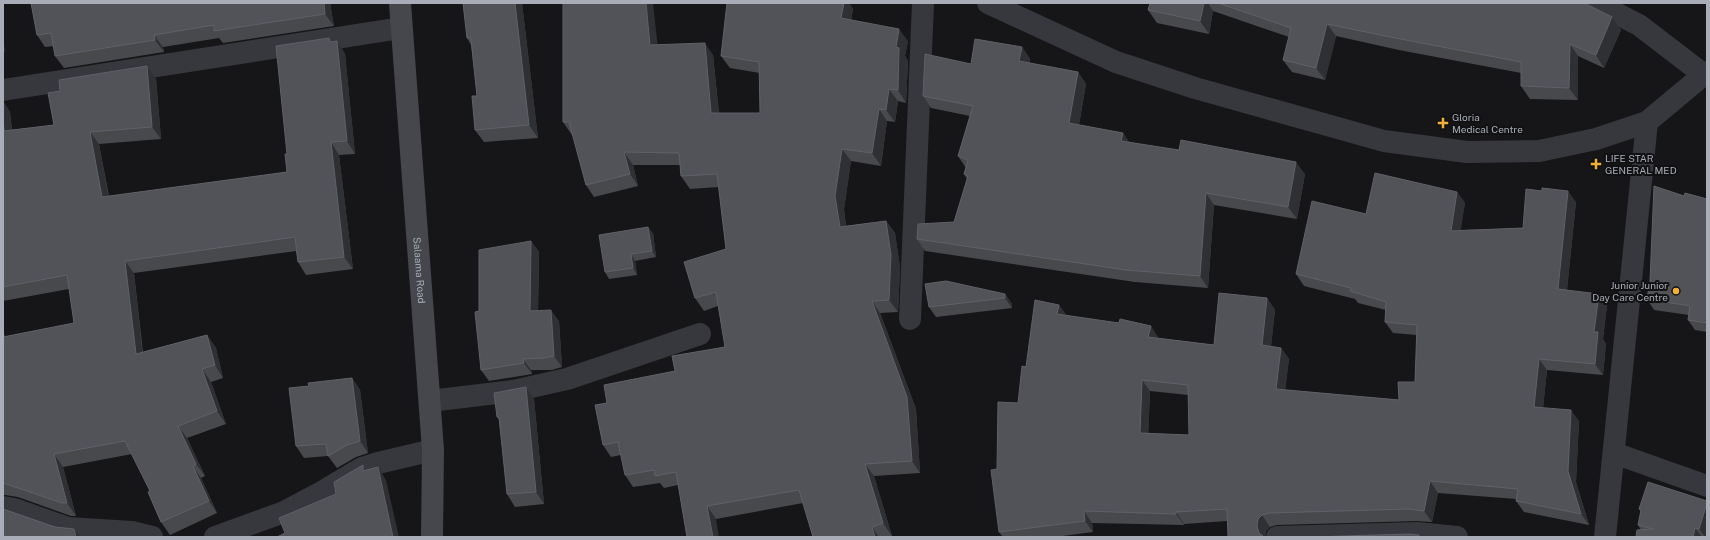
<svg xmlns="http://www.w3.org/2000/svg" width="1710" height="540" viewBox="0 0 1710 540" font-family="'Public Sans',sans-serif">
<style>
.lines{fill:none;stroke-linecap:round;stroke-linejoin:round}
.minor{stroke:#37383d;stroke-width:22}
.tertiary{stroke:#37383d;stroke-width:22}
.secondary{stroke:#45474d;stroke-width:22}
.wall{fill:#47494d;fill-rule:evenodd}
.shaded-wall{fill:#2f3033}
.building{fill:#525359;stroke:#5f6168;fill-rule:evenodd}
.poi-dot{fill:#f2b134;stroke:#111113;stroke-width:1.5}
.labels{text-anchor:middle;stroke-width:4;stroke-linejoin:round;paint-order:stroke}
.poi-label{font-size:10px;fill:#a8adb8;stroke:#111113;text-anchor:start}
.street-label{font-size:10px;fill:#a8adb8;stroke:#111113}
</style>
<rect width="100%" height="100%" fill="#161618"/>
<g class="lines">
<!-- minor -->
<path class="minor" d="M1596 3 1639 25 1703 74
M3 90 401 28
M910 319 923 3
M430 401 513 391 567 379 700 334
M1614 453 1707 486
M3 507 14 509 68 528 132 532 152 537
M215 537 284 512 320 493 362 468 378 463 433 450
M1277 537 1417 533 1457 537
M1605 537 1647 122"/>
<!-- tertiary -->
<path class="tertiary" d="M988 3 1116 62 1195 88 1384 141 1467 152 1539 151 1596 139 1647 122 1707 72"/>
<!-- secondary -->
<path class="secondary" id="s1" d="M400 3 433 450 432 537"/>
</g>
<!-- wall -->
<path class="wall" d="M31 3H330L334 26 223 43 219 38 163 47 164 52 64 68 55 56 54 46 45 47 37 35Z
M457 3H522L538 138 484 142 475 130 477 96 471 45 467 38 463 4H458Z
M727 3H849L853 9 851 20 908 41 905 56 908 61 906 103 898 101 895 122 887 121 881 166 851 161 844 209 846 226 886 221 895 233 900 267 898 312 880 313 916 409 920 473 874 476 892 536 887 537H813L803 503 716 519 687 537 678 485 664 488 660 483 633 487 625 475 621 455 611 457 603 445 607 403 725 347 718 306 704 311 695 298 726 249 719 187 690 189 681 176 680 165H633L638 186 594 197 586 185 573 135H572L563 122 657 45 713 55 719 113H760V73L730 68 721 56Z
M1150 3H1585L1621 30 1604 68 1578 56V100L1530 99 1521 86V73L1399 50 1336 36 1325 80 1292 72 1283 60 1289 37 1213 11 1209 34 1157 23 1148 10Z
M329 38 332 42 337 41 345 54 355 154 339 155 353 269 306 275 298 262 296 251 134 273 143 352 207 335 216 348 223 378 211 382 226 424 187 438 205 476 201 478 217 513 170 535 161 522 150 491 132 454 63 467 76 516H71L18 497 5 495H3V328L5 337 74 323 69 289 3 301V101L10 112 12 130 54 125 60 91 147 66 156 79 161 139 99 144 109 196 287 172V154Z
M1022 47 1030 59V63L1078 72 1086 84 1079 125 1123 133 1129 142 1305 174 1297 219 1214 205 1208 288 1135 282 925 251 917 239 954 222 967 179 964 174 966 168 958 156 970 116 931 108 923 96 971 64Z
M1457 192 1465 203 1460 230 1523 228 1576 202 1567 290 1607 305 1603 339 1606 344 1603 375 1547 370 1543 408 1579 421 1576 482 1589 525 1524 512 1516 501V499L1438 493 1432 522 1417 521 1277 525 1270 527 1266 531 1265 537 1227 521 1184 524V525L1092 523 1093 532 1055 537H1003L999 532 997 469 1018 403 1026 367 1059 305 1066 315 1158 337V338L1214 345 1267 298 1275 310 1271 346 1281 348 1289 359 1285 390 1399 400 1415 382 1417 335 1393 333 1385 322 1386 310 1358 303 1355 299 1304 286 1296 274 1366 214ZM1150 391 1188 395 1189 435 1148 434Z
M1684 196 1707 199V332L1695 330 1688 320 1689 315 1654 310 1647 299 1650 281Z
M653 233 656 257 635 261 637 275 609 279 605 272Z
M531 241 539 252 538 310 559 321 562 367 552 370H531L532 374 489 381 481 370 479 311Z
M1005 294 1012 304V308L936 317 929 307Z
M352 378 360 390 368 453 356 457 337 468 328 456 304 458 296 446 309 386Z
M534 399 544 504 515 507 507 494 499 420 497 417Z
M1707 501V537H1636L1641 530 1638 525 1641 511 1639 509Z"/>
<!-- shaded-wall -->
<path class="shaded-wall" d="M324 3H330L334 26 325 14Z
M515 3H522L538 138 529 125Z
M646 3H653L659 58 650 45Z
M844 3H849L853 9 849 31 841 18Z
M1204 3H1208L1213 11 1209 34 1200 21Z
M1612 17 1621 30 1604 68 1596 55Z
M1327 24 1336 36 1325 80 1316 68Z
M3 27 5 53 3 50Z
M899 29 908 41 905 56 908 61 906 103 898 90 896 47Z
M154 35 163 47 164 52 155 40Z
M329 38 337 50V41L345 54 355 154 347 141Z
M705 43 713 55 720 125 711 113Z
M1570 44 1578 56V100L1569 88Z
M1022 47 1030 59 1028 73 1019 61Z
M147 66 156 79 161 139 152 127Z
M1078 72 1086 84 1077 135 1069 123Z
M889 89 898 101 895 122 886 110Z
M3 101 10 112 13 144 4 131 3 117Z
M879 109 887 121 881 166 872 153Z
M90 132 99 144 111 210 102 197Z
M1123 133 1131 145 1121 141Z
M331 142 339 155 353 269 344 257Z
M842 149 851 161 844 209 848 239 840 227 835 196Z
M624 152 633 165 638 186 630 174Z
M1296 162 1305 174 1297 219 1288 207Z
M1568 191 1576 202 1566 300 1558 289Z
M1457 192 1465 203 1459 242 1451 231Z
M1206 193 1214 205 1208 288 1200 276Z
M886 221 895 233 900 267 898 312 889 300Z
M648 227 653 233 656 257 652 251Z
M531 241 539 252 538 322 530 311Z
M631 254 635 261 637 275 633 268Z
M125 261 134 273 144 367 136 354Z
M1005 294 1012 304V308L1005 298Z
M1599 294 1607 305 1603 339 1606 344 1603 375 1595 364 1594 332Z
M1267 298 1275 310 1270 356 1262 345Z
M872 301 880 313 916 409 920 473 912 461Z
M1059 305 1067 317 1057 314Z
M551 310 559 321 562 367 554 356Z
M1151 326 1158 337 1156 348 1148 337Z
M3 328 7 350 3 345Z
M207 335 216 348 223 378 215 365Z
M1281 348 1289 359 1284 401 1276 389Z
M523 359 531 370 532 374 524 363Z
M1539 359 1547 370 1542 418 1534 407Z
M202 369 211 382 226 424 217 411Z
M352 378 360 390 368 453 360 441Z
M1142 380 1150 391 1148 445 1140 433Z
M526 387 534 399 544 504 536 492Z
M1571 410 1579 421 1576 482 1589 525 1581 514 1568 471Z
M178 426 187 438 205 476 196 464Z
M54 454 63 467 76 516 67 503Z
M865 464 874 476 892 536 883 523Z
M193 466 201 478 217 513 209 501Z
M378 467 386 480 399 537H393Z
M1430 481 1438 493 1432 522 1424 511Z
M1707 503V537H1705L1699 529Z
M707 506 716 519 719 537H713Z
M1084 511 1092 523 1093 532 1085 521Z
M1176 512 1184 524V525L1176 514Z
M1262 515 1270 527 1266 531 1265 537H1262L1259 533 1257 526 1258 519Z
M872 527 879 537H875Z
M1695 528 1702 537H1693Z
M74 529 80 537H76Z"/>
<!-- building -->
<path class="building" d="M31 3H324L325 14 214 31V25L154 35 155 40 55 56 51 33 37 35Z
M463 3H515L529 125 475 130 472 96H477L471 38H467Z
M563 3H646L650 45 705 43 711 113H760L759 62 721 56 727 3H844L841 18 899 29 896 47 899 48 898 90 889 89 886 110 879 109 872 153 842 149 835 196 840 227 886 221 891 255 889 300 872 301 907 397 912 461 865 464 883 523 872 527 875 537H813L799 490 707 506 713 537H687L676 472 655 476 654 470 625 475 618 442 603 445 595 405 607 403 604 385 675 371 672 356 725 347 716 292 695 298 684 262 726 249 717 174 681 176 679 153 624 152 630 174 586 185 569 122H563Z
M1150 3H1204L1200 21 1148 10Z
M1218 3H1584L1612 17 1596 55 1570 44 1569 88 1521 86V62L1390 37 1327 24 1316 68 1283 60 1291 28Z
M329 38 330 42 337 41 347 141 331 142 344 257 298 262 295 237 125 261 136 354 207 335 215 365 202 369 217 411 178 426 196 464 193 466 209 501 161 522 148 492 150 491 125 441 54 454 67 503H62L9 485 3 483V337L74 323 67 275 3 287V117L4 131 54 125 48 93 60 91 59 80 147 66 152 127 90 132 102 197 287 172 285 154H287L276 46Z
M975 39 1022 47 1019 61 1078 72 1069 123 1123 133 1121 141 1179 150 1181 140 1296 162 1288 207 1206 193 1200 276 1126 270 917 239 918 224 954 222 968 176 964 174 968 160 958 156 973 106 923 96 925 54 971 64Z
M1375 173 1457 192 1451 231 1523 228 1526 189 1542 191V188L1568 191 1558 289 1599 294 1594 332H1598L1595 364 1539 359 1534 407 1571 410 1568 471 1581 514 1516 501 1518 489 1430 481 1424 511 1409 509 1269 513 1262 515 1258 519 1257 526 1259 533 1264 537H1228L1227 509 1176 512V514L1084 511 1085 521 999 532 991 470 997 469 998 402 1018 403 1022 366 1026 367 1035 300 1059 305 1057 314 1119 323 1120 319 1151 326 1148 337 1214 345 1219 293 1267 298 1262 345 1281 348 1276 389 1399 400 1398 382H1415L1417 325 1385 322 1386 302 1350 291 1351 288 1296 274 1312 201 1366 214ZM1142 380 1188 385 1189 435 1140 433Z
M1654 186 1684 196 1685 193 1707 199V323L1688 320 1690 306 1647 299 1650 281Z
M648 227 652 251 631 254 633 268 605 272 599 235Z
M531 241 530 311 551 310 554 356 544 358 523 359 524 363 481 370 475 312 479 311V250Z
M946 281 1005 294V298L929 307 925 284Z
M352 378 360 441 347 445 328 456 326 444 296 446 289 388 309 386 308 383Z
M526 387 536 492 507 494 499 417H497L494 393Z
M363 465V471L378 467 393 537H277L285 533 279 518 336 494 334 482Z
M1648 482 1707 501V503L1699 529 1695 528 1693 537H1636L1637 530 1653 529 1638 525 1641 510 1639 509Z
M3 509 55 527 74 529 76 537H3Z
M1409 534 1419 535V537H1312Z"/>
<!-- markers -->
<g class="poi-dot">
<path d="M1441 117h4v4h4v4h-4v4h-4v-4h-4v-4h4z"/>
<path d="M1594 158h4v4h4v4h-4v4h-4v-4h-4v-4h4z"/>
<circle cx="1676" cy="291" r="4"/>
</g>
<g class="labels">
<!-- poi labels -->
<g class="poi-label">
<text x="1452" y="121">Gloria<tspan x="1452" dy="12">Medical Centre</tspan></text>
<text x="1605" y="162">LIFE STAR<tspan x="1605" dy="12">GENERAL MED</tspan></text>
<text x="1668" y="289" text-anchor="end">Junior Junior<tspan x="1668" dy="12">Day Care Centre</tspan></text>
</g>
<!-- street labels -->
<g class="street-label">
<text dy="4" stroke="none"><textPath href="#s1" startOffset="268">Salaama Road</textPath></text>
</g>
</g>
<!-- border -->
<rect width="1710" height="540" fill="none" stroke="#a8adb8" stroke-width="8"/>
</svg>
